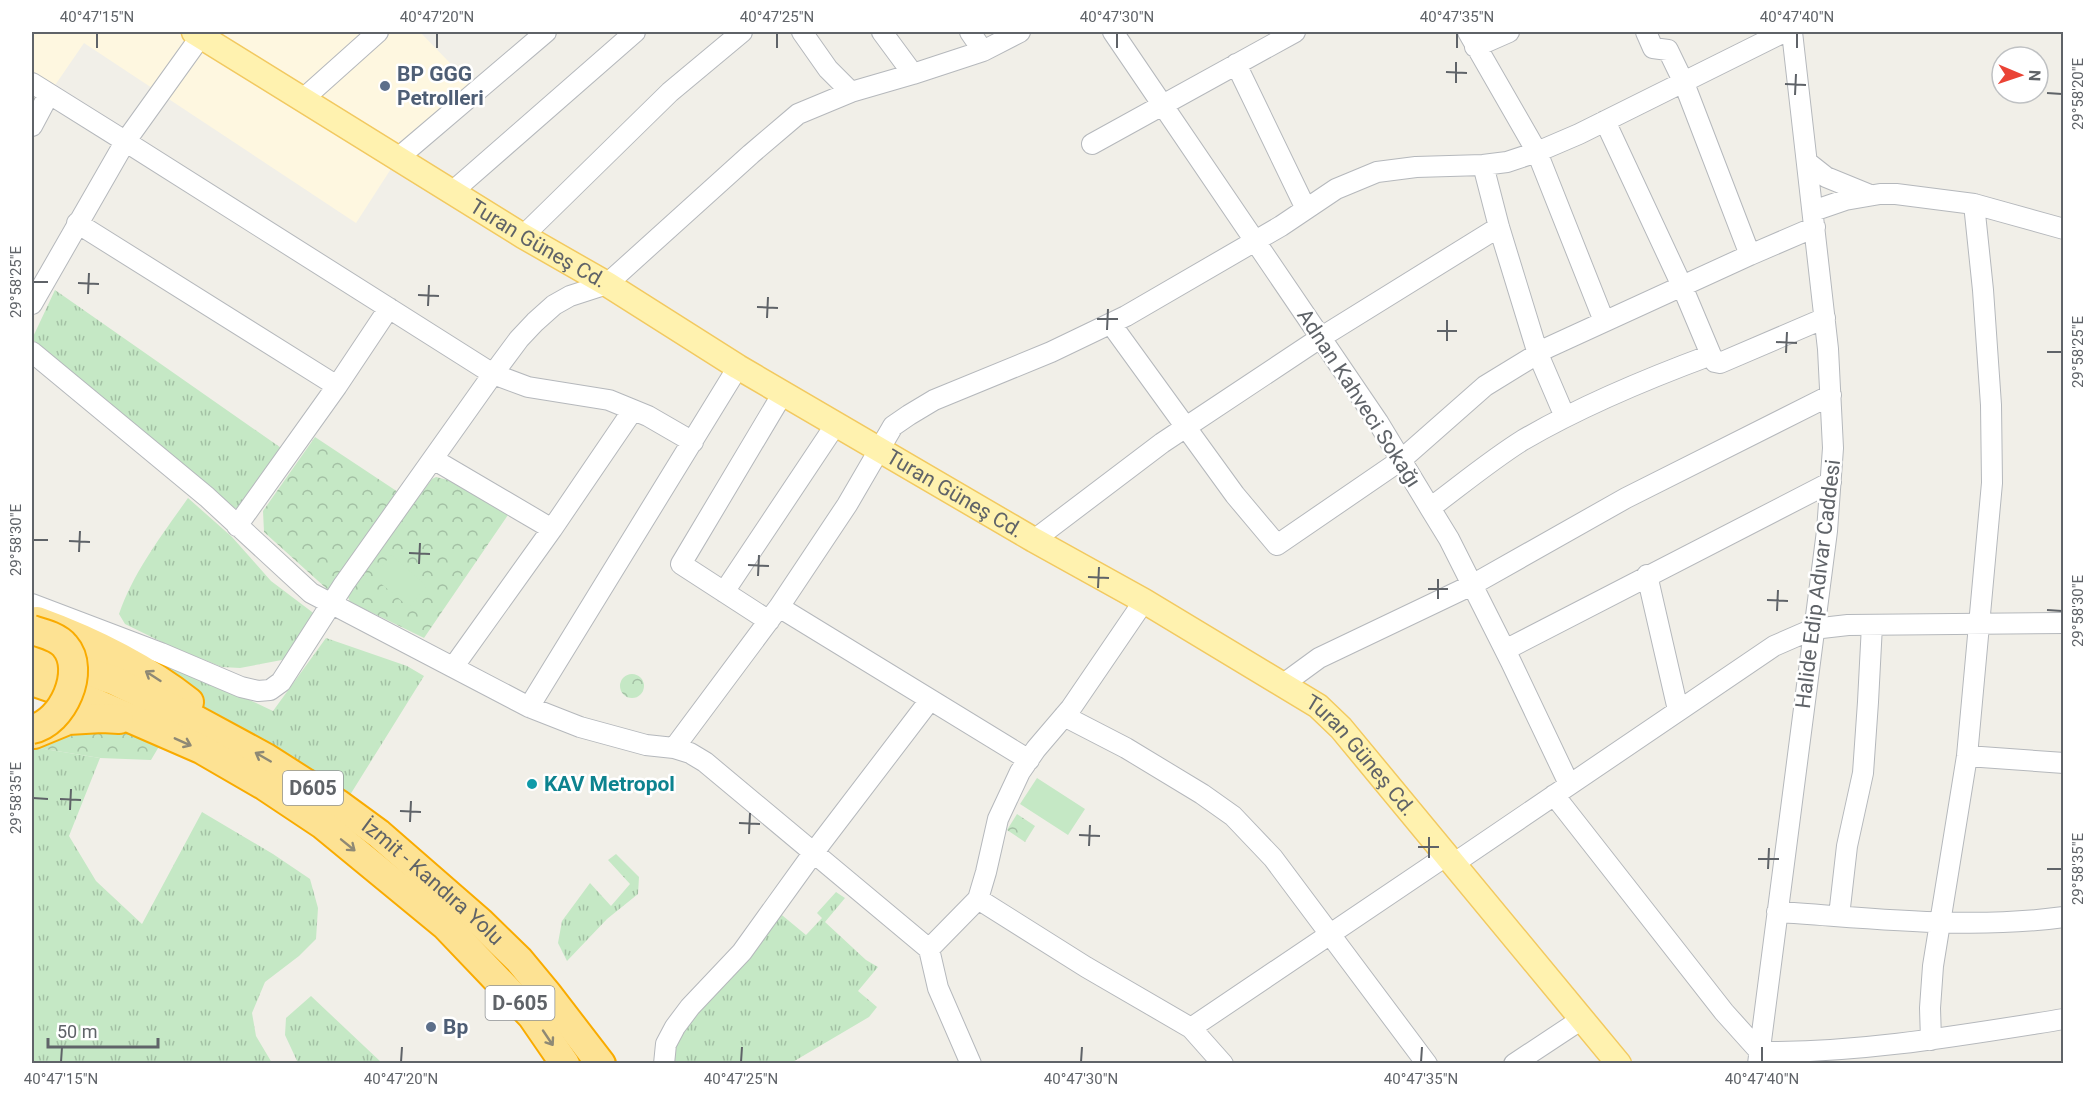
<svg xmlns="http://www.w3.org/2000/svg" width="2095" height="1095" viewBox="0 0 2095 1095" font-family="Roboto,sans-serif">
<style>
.commercial{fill:#fef7e0}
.grass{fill:url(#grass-tufts)}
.forest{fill:url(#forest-crowns)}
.garden{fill:#c5e8c5}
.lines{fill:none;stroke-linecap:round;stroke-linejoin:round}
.minor-casing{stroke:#b5b8bc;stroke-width:22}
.major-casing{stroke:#f2c960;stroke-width:27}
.highway-casing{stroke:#f9ab00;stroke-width:32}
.minor{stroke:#fff;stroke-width:20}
.major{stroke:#fff2af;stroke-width:24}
.highway{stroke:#fde293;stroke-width:28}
.highway-bridge-casing{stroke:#f9ab00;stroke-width:32;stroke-linecap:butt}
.highway-bridge{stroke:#fde293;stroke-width:28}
.oneway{stroke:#8e8975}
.ticks{fill:none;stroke:#5f6368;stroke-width:2}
.service-dot{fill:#5c6f8a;stroke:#fff;stroke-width:2}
.culture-dot{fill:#0f9aa8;stroke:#fff;stroke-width:2}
.labels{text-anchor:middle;stroke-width:5;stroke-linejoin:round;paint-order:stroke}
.shield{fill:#fff;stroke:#8f9295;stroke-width:1.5}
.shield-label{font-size:20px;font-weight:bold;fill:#5f6368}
.service-label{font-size:21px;font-weight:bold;fill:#4e5e75;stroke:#fff;text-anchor:start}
.street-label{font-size:21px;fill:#5f6368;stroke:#fff}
.culture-label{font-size:21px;font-weight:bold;fill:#0d838f;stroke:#fff;text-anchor:start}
.neatline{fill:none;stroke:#5f6368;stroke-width:2}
.ticks-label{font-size:15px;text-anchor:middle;fill:#5f6368}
</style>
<defs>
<pattern id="grass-tufts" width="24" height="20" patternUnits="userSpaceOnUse" patternTransform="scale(1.5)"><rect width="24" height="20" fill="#c5e8c5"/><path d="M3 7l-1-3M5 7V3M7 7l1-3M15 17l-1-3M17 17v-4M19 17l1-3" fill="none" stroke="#a3c0a4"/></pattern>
<pattern id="forest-crowns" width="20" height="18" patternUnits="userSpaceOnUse" patternTransform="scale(1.5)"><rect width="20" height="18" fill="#c5e8c5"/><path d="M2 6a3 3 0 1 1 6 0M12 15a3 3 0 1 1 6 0" fill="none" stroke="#a3c0a4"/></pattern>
</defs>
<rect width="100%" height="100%" fill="#f1efe8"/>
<!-- commercial -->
<path class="commercial" d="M32 32H420L477 91 398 158 356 223 84 43 49 94 32 126Z"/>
<!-- grass -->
<path class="grass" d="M55 290 284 450 241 508H235L228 505 32 339Z
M188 498 232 537 271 581 316 615 287 659 240 668 222 667 170 646 125 624 119 614C134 571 162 535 188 498Z
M326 638 407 666 424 676 350 795 256 735 204 707 159 677 149 657 211 682 273 711Z
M32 747 100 758 69 836 96 881 142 924 202 812 273 854 310 879 318 908 316 939 299 956 265 982 252 1013 256 1036 272 1063H32Z
M616 854 639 877 638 894 607 919 567 961 558 943 562 921 590 883 611 906 630 884 608 860Z
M836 892 845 898 825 922 866 960 878 967 858 991 877 1007 869 1017 791 1063H675L674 1048 679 1035 723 983 743 966 777 911 806 935 822 918 817 913Z
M311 996 382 1063H298L285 1035 286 1018Z"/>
<!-- forest -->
<path class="forest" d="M315 437 398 492 333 587 327 589 264 532 263 511Z
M436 477 448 480 510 512 424 638 350 602 348 597 350 590 432 479Z
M620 686a12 12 0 1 1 24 0a12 12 0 1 1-24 0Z
M103 720 164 738 151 760 100 758 32 747Z
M1017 814 1035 826 1025 842 1007 830Z"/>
<!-- garden -->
<path class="garden" d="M391 555 427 586 409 607 373 577Z
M1037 778 1085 809 1068 835 1020 804Z"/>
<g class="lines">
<!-- minor casing -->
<g class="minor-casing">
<path id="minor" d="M802 32 828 69 851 92
M882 32 913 74
M970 32 983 51
M1113 32 1378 422 1430 508 1449 539 1511 662 1569 784
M1468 32 1537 152 1604 321
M1646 32 1653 48 1668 50 1684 83 1750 255
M1475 47 1509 32
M1236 64 1306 209
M32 83C186 179 339 276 493 374L528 387 609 400 648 416 693 442
M302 100 378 32
M32 126 49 94
M1092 144 1295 32
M398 158 546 32
M1807 162 1826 177 1870 195
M1483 165 1499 227 1538 354 1565 417
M452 192 635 32
M1813 211 1845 200 1880 194H1896L1974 204 2064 229
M77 223 337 386 237 526
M523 236 670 92 742 32
M32 304 125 142 201 36
M1111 324 1235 495 1277 545 1401 460 1485 386 1547 348 1750 255 1815 227
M32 352 207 497 311 593 529 707 580 727 646 745 674 748 690 753 705 762 929 949 938 988 971 1064
M1711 355 1715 362 1720 363 1825 318
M337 386 389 308
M433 459 552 529
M1430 508C1461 485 1491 460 1523 440 1583 405 1646 379 1711 355L1682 286 1605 121
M1034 540 1162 443 1320 338 1499 227
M1647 575 1678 710
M724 592 836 424
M32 604 161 653 241 687 258 691 270 690 281 682 344 584 493 374 519 339 535 322 554 305 570 296 607 284 751 154 798 114 851 92 913 74 983 51 1020 32
M779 607 1029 760
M769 621 681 564 783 393
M1505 650 1831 482
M454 666 552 529 633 410
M1282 685 1319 658 1472 585 1626 498 1831 395
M529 707 738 367
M1064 716 1126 748 1202 794 1233 816 1273 858 1427 1064
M674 748 779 607 847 505 893 426 909 415 934 400 1051 352 1126 316 1281 226 1336 189 1377 172 1416 167 1483 165 1507 162 1537 152 1579 134 1784 32
M1967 756 2064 763
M1554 795 1724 1012 1760 1052C1862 1053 1963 1035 2064 1019
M1453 864 1774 646 1813 629 1848 625 2064 623
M978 899 1086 967 1191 1028 1223 1064
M1777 912C1872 918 1969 930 2064 917
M1839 916 1847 846 1863 773 1868 702 1872 625
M929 949 978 899 986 872 998 819 1020 772 1036 749 1071 708 1144 601
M1191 1028 1446 856
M1931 1040 1930 1008 1933 966 1967 756 1992 483 1991 405 1983 290 1974 204
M664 1064 666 1044 675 1027 690 1007 742 952 814 852 930 700
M1514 1064 1582 1019
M1758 1064 1827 531 1833 448 1828 349 1792 32"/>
</g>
<!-- major casing -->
<g class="major-casing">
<g id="major">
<path id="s1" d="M194 32 523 236 607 284 738 367 1034 540 1144 601 1318 706 1341 728 1619 1064"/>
</g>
</g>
<!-- highway casing -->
<g class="highway-casing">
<g id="highway">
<path d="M37 621C92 641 143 666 189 702"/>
<path id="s2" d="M32 653 113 680 196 720 266 758 338 804 379 834 480 922 519 960 548 995 601 1064"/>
<path d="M32 681 93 702 201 749 265 786 322 824 446 926 532 1016 565 1064"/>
<path d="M34 734 68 720 102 718 119 719"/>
</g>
</g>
<!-- minor -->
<use href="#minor" class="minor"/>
<!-- major -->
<use href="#major" class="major"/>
<!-- highway -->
<use href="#highway" class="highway"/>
<!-- highway-bridge casing -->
<g class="highway-bridge-casing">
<path id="highway-bridge" d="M32 630C42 633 58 637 65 646 86 670 63 723 32 729"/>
</g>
<!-- highway-bridge -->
<use href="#highway-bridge" class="highway-bridge"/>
</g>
<!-- one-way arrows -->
<defs><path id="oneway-shaft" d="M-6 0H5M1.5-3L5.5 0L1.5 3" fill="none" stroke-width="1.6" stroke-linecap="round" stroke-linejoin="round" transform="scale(1.5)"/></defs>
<g class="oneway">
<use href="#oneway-shaft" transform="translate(153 676) rotate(-147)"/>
<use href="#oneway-shaft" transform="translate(183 742) rotate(24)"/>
<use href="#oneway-shaft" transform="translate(263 757) rotate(-150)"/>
<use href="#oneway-shaft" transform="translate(348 845) rotate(39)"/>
<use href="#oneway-shaft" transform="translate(548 1038) rotate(56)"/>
</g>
<!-- ticks -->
<path class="ticks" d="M97 48V33M437 48V33M777 48V33M1117 48V33M1457 48V33M1797 48V33M1446 72 1467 73M1456 83V62M1785 84 1806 85M2047 93 2062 94M1795 95 1796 74M33 282H48M78 283 99 284M88 294 89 273M418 295 439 296M428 306 429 285M757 307 778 308M767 318 768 297M1097 319H1118M1107 330 1108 309M1437 331H1457M1447 341V320M1776 342 1797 343M2047 352H2062M1786 353 1787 332M33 540H48M69 541 90 542M79 552 80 531M409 553 430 554M419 564 420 543M748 565 769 566M758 576 759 555M1088 577 1109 578M1098 588 1099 567M1428 589H1448M1438 599V579M1767 600 1788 601M2047 610 2062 611M1777 611 1778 590M33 798 48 799M60 799 81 800M70 810 71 789M400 811 421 812M410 822 411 801M739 823 760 824M749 834 750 813M1079 835 1100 836M1089 846 1090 825M1418 847H1439M1429 858V837M1758 859H1779M1768 869 1769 848M2047 869H2062M61 1062 62 1047M401 1062 402 1047M741 1062 742 1047M1081 1062 1082 1047M1421 1062 1422 1047M1762 1062V1047"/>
<!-- markers -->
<g class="service-dot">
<circle cx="385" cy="86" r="6"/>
<circle cx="431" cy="1027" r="6"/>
</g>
<circle class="culture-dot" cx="532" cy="784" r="6"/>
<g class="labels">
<!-- shield labels -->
<g class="shield">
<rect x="283" y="771" width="60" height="34" rx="4.5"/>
<rect x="485.5" y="986" width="69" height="34" rx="4.5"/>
</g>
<g class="shield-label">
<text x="313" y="795">D605</text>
<text x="520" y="1010">D-605</text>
</g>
<!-- service labels -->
<g class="service-label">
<text x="397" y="81">BP GGG<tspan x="397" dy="24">Petrolleri</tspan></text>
<text x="443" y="1034">Bp</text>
</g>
<!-- street labels -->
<g class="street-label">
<text dy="7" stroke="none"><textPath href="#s1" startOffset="404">Turan Güneş Cd.</textPath></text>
<text transform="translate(1359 398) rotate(57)" y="7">Adnan Kahveci Sokağı</text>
<text dy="7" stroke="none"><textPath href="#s1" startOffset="890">Turan Güneş Cd.</textPath></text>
<text transform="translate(1818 584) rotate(-83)" y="7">Halide Edip Adıvar Caddesi</text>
<text dy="7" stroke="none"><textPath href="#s1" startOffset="1376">Turan Güneş Cd.</textPath></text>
<text dy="7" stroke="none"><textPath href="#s2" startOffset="465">İzmit - Kandıra Yolu</textPath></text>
</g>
<!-- culture labels -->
<g class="culture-label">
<text x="544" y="791">KAV Metropol</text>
</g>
</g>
<!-- border -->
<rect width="2095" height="1095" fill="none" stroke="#ffffff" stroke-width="66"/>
<!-- north arrow -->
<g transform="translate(2020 75) rotate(92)"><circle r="28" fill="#ffffff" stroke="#bfc1c3" stroke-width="1.5"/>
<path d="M0-4.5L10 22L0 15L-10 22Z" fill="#ea4335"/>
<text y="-9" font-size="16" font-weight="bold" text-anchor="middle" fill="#5f6368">N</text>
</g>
<!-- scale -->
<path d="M48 1038v9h110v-9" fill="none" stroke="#5f6368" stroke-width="3"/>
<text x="57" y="1038" font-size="18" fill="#5f6368" stroke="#ffffff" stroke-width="4.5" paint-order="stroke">50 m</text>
<rect x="33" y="33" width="2029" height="1029" class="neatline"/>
<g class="ticks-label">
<text x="97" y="22">40°47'15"N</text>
<text x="437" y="22">40°47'20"N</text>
<text x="777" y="22">40°47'25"N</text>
<text x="1117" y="22">40°47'30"N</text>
<text x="1457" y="22">40°47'35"N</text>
<text x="1797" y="22">40°47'40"N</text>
<text transform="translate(2078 94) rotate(-90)" y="5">29°58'20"E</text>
<text transform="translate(16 282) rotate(-90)" y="5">29°58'25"E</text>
<text transform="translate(2078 352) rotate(-90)" y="5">29°58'25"E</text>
<text transform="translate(16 540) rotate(-90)" y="5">29°58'30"E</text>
<text transform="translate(2078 611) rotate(-90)" y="5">29°58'30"E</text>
<text transform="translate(16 798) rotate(-90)" y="5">29°58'35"E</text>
<text transform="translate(2078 869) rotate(-90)" y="5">29°58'35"E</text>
<text x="61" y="1084">40°47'15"N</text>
<text x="401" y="1084">40°47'20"N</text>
<text x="741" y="1084">40°47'25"N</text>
<text x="1081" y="1084">40°47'30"N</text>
<text x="1421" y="1084">40°47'35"N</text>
<text x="1762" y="1084">40°47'40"N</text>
</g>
</svg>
